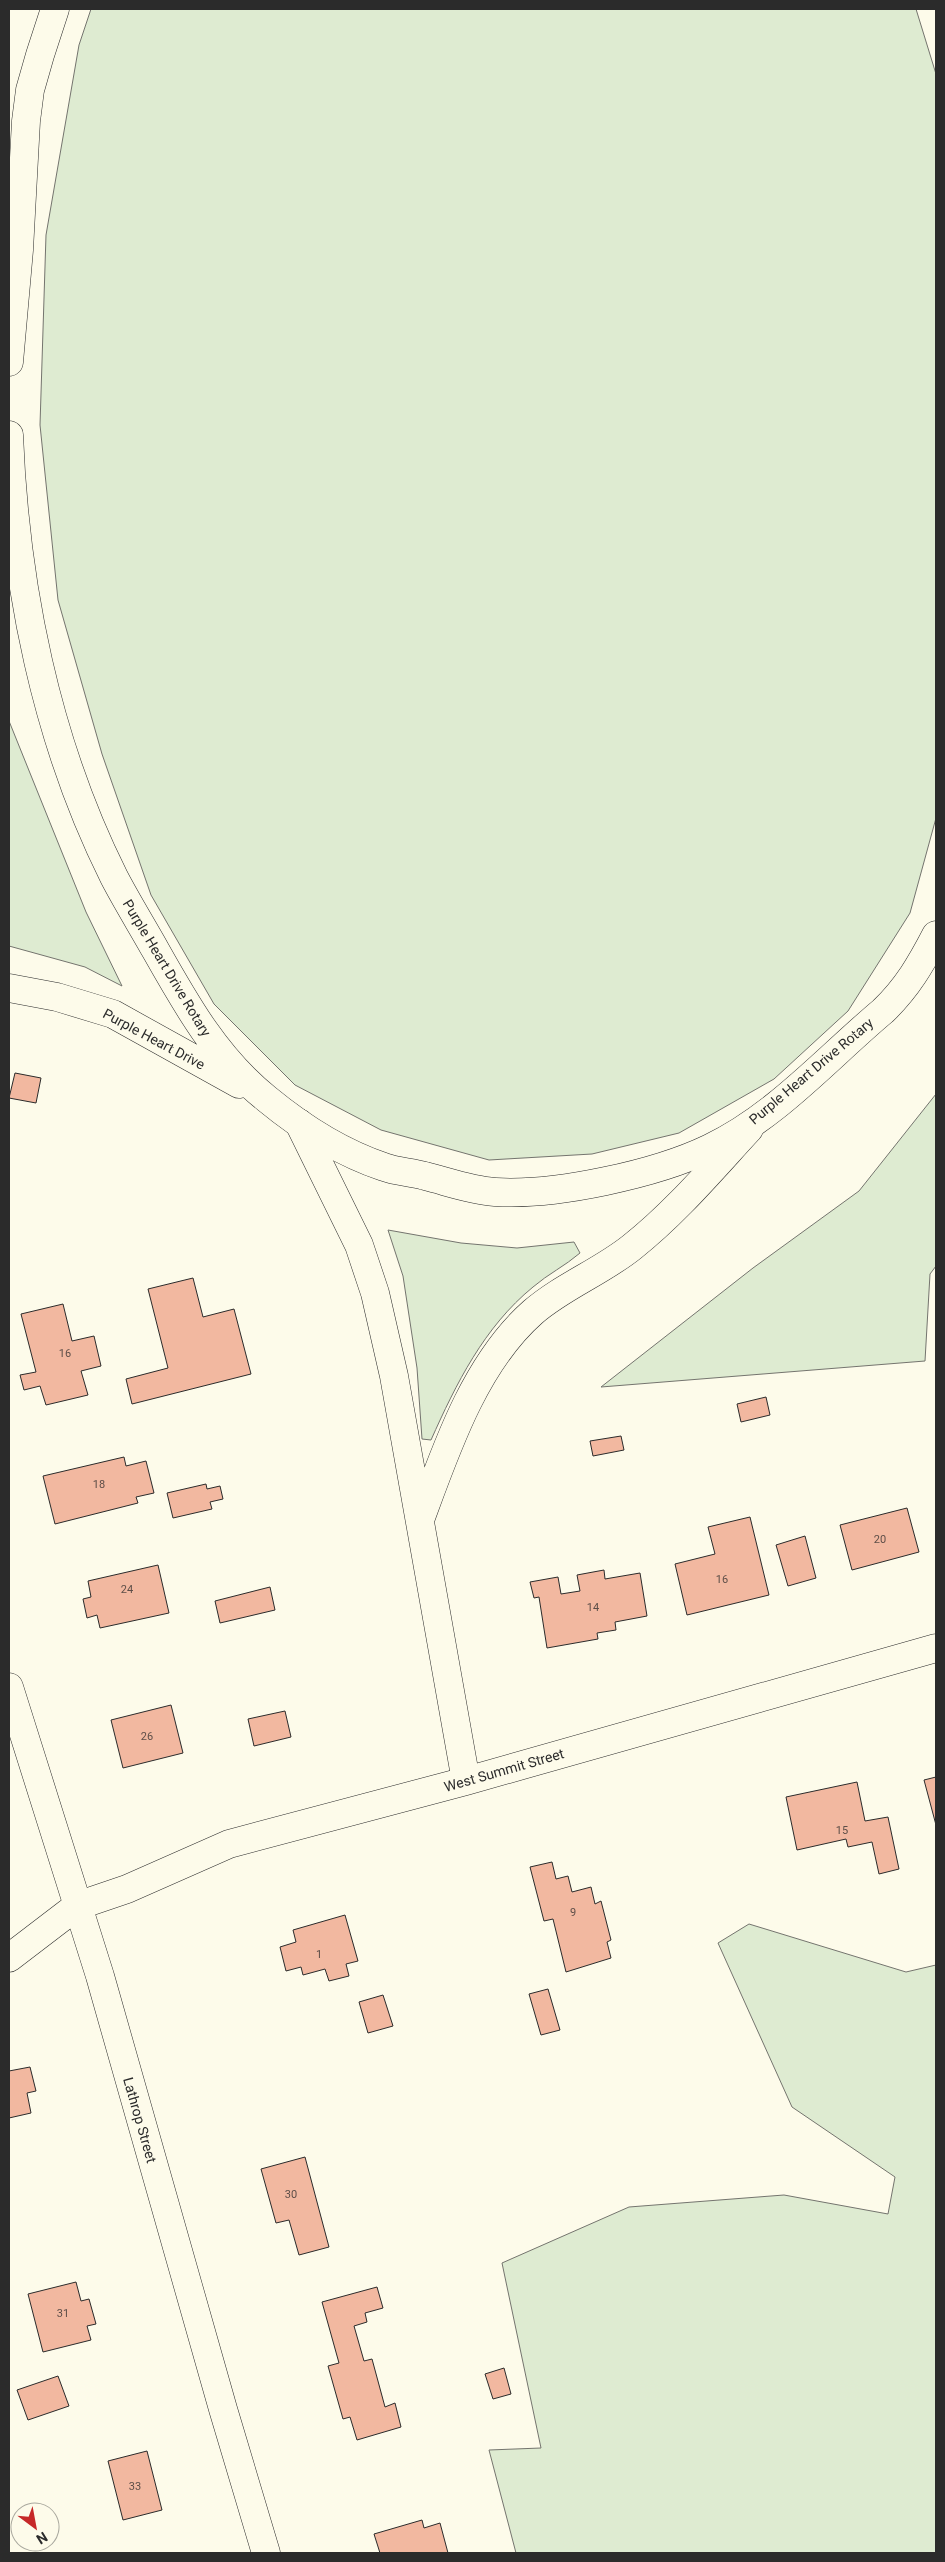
<svg xmlns="http://www.w3.org/2000/svg" width="945" height="2562" viewBox="0 0 945 2562" font-family="Roboto,sans-serif">
<style>
.green{fill:#deebd1;stroke:#74746e}
.building{fill:#f2b8a0;stroke:#2b2b2b}
.lines{fill:none;stroke-linecap:round;stroke-linejoin:round}
.minor-casing{stroke:#2b2b2b;stroke-width:29}
.major-casing{stroke:#2b2b2b;stroke-width:29}
.minor{stroke:#fdfbea;stroke-width:28}
.major{stroke:#fdfbea;stroke-width:28}
.labels{text-anchor:middle;stroke-width:4;stroke-linejoin:round;paint-order:stroke}
.number-label{font-size:11px;fill:#5d4e48}
.street-label{font-size:14px;fill:#2b2b2b;stroke:#fdfbea}
</style>
<rect width="100%" height="100%" fill="#fdfbea"/>
<!-- green -->
<path class="green" d="M91 9H916L936 74V818L910 913 848 1011 774 1079 679 1133 592 1154 489 1160 381 1130 295 1085 214 1004 151 895 102 754 58 600 40 425 46 235 79 45Z
M9 721 86 912 122 986 85 967 9 946Z
M936 1094V1266L930 1274 925 1361 601 1387 753 1268 859 1191Z
M388 1230 461 1243 517 1248 574 1242 580 1253C565 1266 548 1274 533 1287 484 1327 456 1384 431 1440L422 1439 417 1368 403 1276Z
M749 1924 906 1972 936 1965V2553H516L489 2450 541 2448 502 2263 629 2207 784 2195 888 2214 895 2177 792 2107 718 1943Z"/>
<!-- building -->
<path class="building" d="M15 1073 41 1078 36 1103 9 1098Z
M193 1278 203 1317 234 1309 251 1374 132 1404 126 1379 168 1368 148 1289Z
M63 1304 72 1341 94 1336 101 1366 81 1371 88 1395 46 1405 40 1386 24 1390 20 1375 36 1372 21 1314Z
M766 1397 770 1415 741 1422 737 1404Z
M621 1436 624 1450 593 1456 590 1441Z
M124 1457 126 1466 146 1461 154 1493 136 1497 138 1503 55 1524 43 1476Z
M206 1484 207 1489 220 1486 223 1499 210 1502 212 1509 173 1518 167 1493Z
M907 1508 919 1552 852 1570 840 1525Z
M750 1517 769 1595 687 1615 675 1564 715 1554 708 1527Z
M805 1536 816 1578 788 1586 776 1545Z
M158 1565 169 1613 100 1628 97 1615 87 1618 83 1599 91 1597 88 1581Z
M604 1570 605 1579 640 1573 647 1616 615 1622 616 1630 597 1633 598 1639 547 1648 539 1597 534 1598 530 1582 558 1577 561 1594 580 1591 577 1575Z
M270 1587 275 1610 220 1623 215 1601Z
M171 1705 183 1753 123 1768 111 1720Z
M285 1711 291 1737 254 1746 248 1719Z
M936 1777V1825L924 1780Z
M857 1782 865 1821 888 1817 899 1869 879 1874 872 1842 848 1847 846 1839 797 1850 786 1797Z
M552 1862 556 1879 568 1876 572 1892 591 1887 595 1904 601 1901 611 1940 607 1942 611 1958 566 1972 553 1919 544 1921 530 1867Z
M345 1915 358 1961 346 1964 349 1976 329 1981 325 1969 303 1975 301 1967 286 1971 280 1947 296 1942 293 1930Z
M548 1989 560 2030 541 2035 529 1994Z
M383 1995 393 2026 368 2033 359 2002Z
M30 2067 36 2091 27 2093 31 2113 9 2118V2071Z
M305 2157 329 2247 299 2255 289 2220 276 2223 261 2169Z
M76 2282 81 2301 89 2299 96 2324 87 2326 91 2340 43 2352 28 2294Z
M377 2287 383 2308 365 2313 367 2322 354 2326 364 2361 372 2359 385 2407 395 2403 401 2427 357 2440 350 2417 343 2419 328 2366 339 2363 322 2302Z
M504 2368 511 2394 493 2399 485 2374Z
M58 2376 69 2406 28 2420 17 2390Z
M147 2451 162 2510 123 2520 108 2461Z
M422 2520 424 2528 440 2523 448 2553H380L374 2534Z"/>
<g class="lines">
<!-- minor casing -->
<g class="minor-casing">
<path id="minor" d="M299 1123 359 1245 375 1293 394 1376 466 1781
M420 1520C446 1449 475 1363 533 1312 563 1286 601 1272 632 1247 675 1213 712 1169 749 1129
M9 1687 100 1976 223 2409 266 2553
M9 1958 77 1906 127 1889 229 1844 466 1781 936 1648"/>
</g>
<!-- major casing -->
<g class="major-casing">
<path id="major" d="M9 362 19 250 26 121 30 90 40 55 55 9
M9 435C15 586 46 741 114 877 127 902 142 926 156 951 187 1006 217 1059 267 1099 301 1127 342 1153 384 1167 397 1172 412 1172 425 1176 449 1182 470 1190 495 1192 555 1196 656 1174 710 1148 777 1116 828 1057 883 1011 907 988 921 964 936 935
M9 988 57 997 113 1014 239 1084"/>
</g>
<!-- minor -->
<use href="#minor" class="minor"/>
<!-- major -->
<use href="#major" class="major"/>
</g>
<g class="labels">
<!-- number labels -->
<g class="number-label">
<text x="65" y="1357">16</text>
<text x="99" y="1488">18</text>
<text x="880" y="1543">20</text>
<text x="722" y="1583">16</text>
<text x="127" y="1593">24</text>
<text x="593" y="1611">14</text>
<text x="147" y="1740">26</text>
<text x="842" y="1834">15</text>
<text x="573" y="1916">9</text>
<text x="319" y="1958">1</text>
<text x="291" y="2198">30</text>
<text x="63" y="2317">31</text>
<text x="135" y="2490">33</text>
</g>
<!-- street labels -->
<g class="street-label">
<text transform="translate(167 968) rotate(59)" y="5">Purple Heart Drive Rotary</text>
<text transform="translate(154 1039) rotate(28)" y="5">Purple Heart Drive</text>
<text transform="translate(811 1071) rotate(-40)" y="5">Purple Heart Drive Rotary</text>
<text transform="translate(504 1770) rotate(-16)" y="5">West Summit Street</text>
<text transform="translate(140 2120) rotate(74)" y="5">Lathrop Street</text>
</g>
</g>
<!-- border -->
<rect width="945" height="2562" fill="none" stroke="#2b2b2b" stroke-width="20"/>
<!-- north arrow -->
<g transform="translate(35 2527) rotate(148)"><circle r="24" fill="#fdfbea" stroke="#a9a89e"/>
<path d="M0-4L9 19L0 12L-9 19Z" fill="#c62828"/>
<text y="-8" font-size="14" font-weight="bold" text-anchor="middle" fill="#2b2b2b">N</text>
</g>
</svg>
